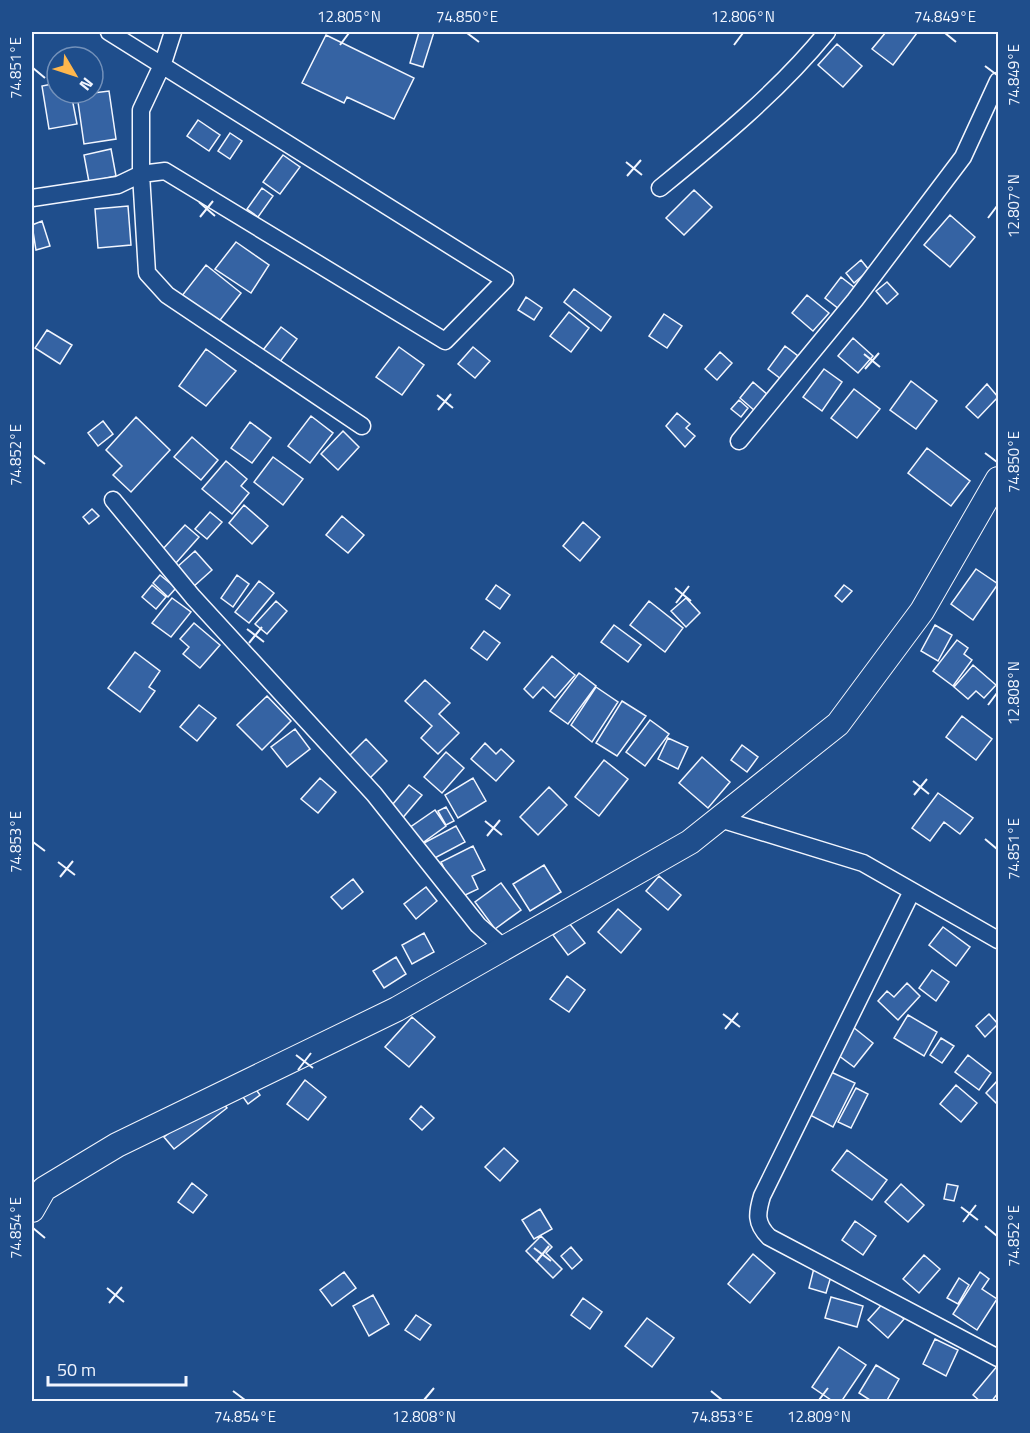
<svg xmlns="http://www.w3.org/2000/svg" width="1030" height="1433" viewBox="0 0 1030 1433" font-family="'Titillium Web',sans-serif">
<style>
.building{fill:#3563a3;stroke:#f2f6ff;stroke-width:1.5}
.lines{fill:none;stroke-linecap:round;stroke-linejoin:round}
.street-casing{stroke:#f2f6ff;stroke-width:19}
.secondary-casing{stroke:#f2f6ff;stroke-width:26}
.street{stroke:#1f4e8c;stroke-width:16}
.secondary{stroke:#1f4e8c;stroke-width:24}
.ticks{fill:none;stroke:#f2f6ff;stroke-width:2}
.neatline{fill:none;stroke:#f2f6ff;stroke-width:2}
.ticks-label{font-size:15px;text-anchor:middle;fill:#f2f6ff}
</style>
<rect width="100%" height="100%" fill="#1f4e8c"/>
<!-- building -->
<path class="building" d="M419 32H434L423 67 410 63Z
M886 32 917 33 893 65 872 49Z
M326 35 414 78 394 119 347 97 344 103 302 83Z
M837 44 862 66 843 87 818 65Z
M57 83V93H62L63 99 72 98 77 124 49 129 42 86Z
M109 91 116 139 84 144 77 95Z
M198 120 220 135 209 151 187 136Z
M230 133 242 141 230 159 218 151Z
M111 149 116 176 89 182 84 155Z
M283 155 300 167 280 194 263 182Z
M262 188 273 196 258 217 247 209Z
M694 190 712 207 684 235 666 218Z
M128 206 131 245 98 248 95 209Z
M950 215 975 237 950 267 924 245Z
M42 221 50 246 36 250 32 225Z
M236 242 269 265 251 293 215 269Z
M861 260 869 270 854 283 846 273Z
M206 265 241 293 217 324 181 297Z
M841 277 855 288 839 309 825 298Z
M887 282 898 294 887 304 876 291Z
M574 289 611 317 601 331 564 302Z
M807 295 829 313 813 331 792 313Z
M526 297 542 308 534 320 518 310Z
M569 312 589 328 571 352 550 336Z
M664 314 682 326 667 348 649 336Z
M281 327 297 339 276 367 260 354Z
M47 330 72 345 60 364 35 348Z
M853 338 873 356 858 373 838 356Z
M785 346 798 356 781 379 768 369Z
M399 347 424 365 402 395 376 377Z
M473 347 490 361 475 378 458 364Z
M206 349 236 371 206 406 179 386Z
M720 352 732 363 717 380 705 369Z
M824 369 842 382 822 411 803 397Z
M911 381 937 401 916 429 890 410Z
M753 382 768 395 755 411 740 398Z
M987 384 998 397 978 418 966 407Z
M854 389 880 409 857 438 831 418Z
M739 400 748 408 741 417 731 409Z
M677 413 690 424 686 428 695 436 685 447 666 426Z
M311 416 333 433 310 463 288 446Z
M136 417 170 450 131 492 113 475 122 466 106 450Z
M103 421 113 434 98 446 88 433Z
M250 422 271 438 252 463 231 448Z
M343 431 359 447 338 470 321 454Z
M192 437 218 460 201 480 174 457Z
M927 448 970 481 951 506 908 473Z
M273 457 303 479 283 505 254 482Z
M226 461 247 479 241 486 249 493 232 514 202 489Z
M244 505 268 526 252 544 229 523Z
M92 509 99 516 89 524 83 517Z
M210 512 222 522 207 539 195 529Z
M342 516 364 535 348 553 326 535Z
M583 522 600 537 580 561 563 546Z
M185 525 199 537 176 563 162 550Z
M195 551 212 570 193 587 176 568Z
M976 569 998 584 973 620 951 604Z
M160 575 176 588 168 597 153 583Z
M237 575 249 584 233 607 221 598Z
M259 581 274 593 249 623 235 612Z
M152 585 166 597 156 609 142 597Z
M496 585 510 595 500 609 486 599Z
M844 585 852 591 842 602 835 596Z
M172 598 191 612 171 637 152 623Z
M686 598 700 613 686 627 671 611Z
M276 601 287 611 267 634 255 624Z
M649 601 683 628 665 652 630 625Z
M194 623 220 645 200 668 183 654 189 647 180 639Z
M614 625 641 645 628 662 601 642Z
M935 625 952 635 938 661 921 651Z
M484 631 500 643 487 660 471 648Z
M957 640 968 648 964 654 972 660 953 686 933 671Z
M135 652 160 671 149 687 155 691 140 712 108 688Z
M552 656 575 675 555 698 543 687 533 698 524 689Z
M973 665 996 685 984 698 976 691 968 699 954 687Z
M579 673 596 686 568 724 550 711Z
M425 680 450 703 439 714 459 733 438 754 421 738 432 726 405 701Z
M596 687 618 702 592 742 571 725Z
M267 696 291 721 262 750 237 725Z
M622 701 646 716 617 756 596 743Z
M199 705 216 718 197 741 180 727Z
M962 716 992 739 976 760 946 737Z
M650 720 669 734 645 766 626 752Z
M295 729 310 749 287 767 271 747Z
M668 738 688 747 678 769 658 759Z
M366 739 387 761 363 785 342 763Z
M485 743 496 754 501 749 514 761 496 781 471 759Z
M742 745 758 757 747 772 731 760Z
M446 752 464 768 442 793 424 777Z
M702 757 730 782 708 808 679 783Z
M604 760 628 779 599 816 575 797Z
M320 778 336 792 318 813 301 799Z
M473 778 486 801 458 818 445 795Z
M409 785 422 795 400 821 387 811Z
M549 787 567 805 538 835 520 817Z
M938 793 973 818 960 834 944 822 930 841 912 828Z
M446 807 454 821 446 825 438 811Z
M435 810 446 826 421 844 409 828Z
M456 826 465 842 431 860 422 844Z
M473 846 485 870 472 876 478 889 459 898 441 862Z
M544 865 561 892 530 911 513 884Z
M659 876 681 895 668 910 646 891Z
M353 879 363 892 342 909 331 897Z
M501 883 521 910 495 929 475 902Z
M426 887 437 901 416 919 404 904Z
M618 909 641 929 621 953 598 932Z
M569 923 585 943 568 955 553 935Z
M943 927 970 947 956 966 929 945Z
M424 933 434 952 412 964 402 945Z
M396 957 406 974 384 988 373 971Z
M932 970 949 982 936 1001 919 988Z
M567 976 585 990 569 1012 550 999Z
M907 983 920 996 898 1020 878 1001 887 991 894 997Z
M989 1014 998 1024 985 1037 976 1026Z
M908 1015 937 1032 924 1056 894 1038Z
M412 1017 435 1037 409 1067 385 1047Z
M853 1027 873 1043 854 1067 834 1052Z
M941 1038 954 1046 942 1063 930 1055Z
M968 1055 991 1073 979 1090 955 1072Z
M831 1072 855 1083 833 1127 810 1115Z
M305 1080 326 1097 308 1120 287 1104Z
M998 1080V1105L986 1093Z
M250 1081 260 1095 248 1104 238 1090Z
M956 1085 977 1103 961 1122 940 1104Z
M856 1088 868 1094 851 1128 838 1122Z
M217 1096 227 1108 174 1149 164 1137Z
M421 1106 434 1118 422 1130 410 1119Z
M504 1148 518 1161 500 1181 485 1167Z
M847 1150 887 1180 872 1200 832 1170Z
M192 1183 207 1195 193 1213 178 1202Z
M901 1184 924 1205 908 1222 885 1202Z
M947 1184 958 1186 954 1201 944 1199Z
M540 1209 552 1229 534 1239 522 1220Z
M855 1221 876 1236 863 1255 842 1240Z
M541 1236 552 1247 546 1253 562 1269 553 1278 526 1251Z
M571 1247 582 1260 572 1269 561 1256Z
M753 1254 775 1273 750 1303 728 1284Z
M924 1255 940 1269 919 1293 903 1279Z
M814 1268 832 1273 826 1293 809 1288Z
M344 1272 356 1288 332 1306 320 1290Z
M980 1272 989 1279 982 1289 997 1299 977 1330 953 1314Z
M959 1278 969 1285 958 1304 947 1298Z
M373 1295 389 1324 369 1336 353 1306Z
M831 1297 863 1306 857 1327 825 1318Z
M583 1298 602 1312 590 1329 571 1315Z
M885 1301 904 1319 888 1338 868 1320Z
M416 1315 431 1325 420 1340 405 1330Z
M647 1318 674 1338 652 1367 625 1346Z
M935 1339 958 1350 946 1376 923 1364Z
M839 1347 866 1365 841 1402H834L812 1387Z
M876 1365 899 1379 886 1402H873L859 1393Z
M998 1365V1393L991 1402H981L973 1395Z"/>
<g class="lines">
<!-- street casing -->
<g class="street-casing">
<path id="street" d="M173 32 163 63 141 110V174L147 273 167 295 362 426
M660 188C719 140 779 91 827 32
M32 198 118 185 141 174 165 171 445 341 505 280 109 32
M739 441 855 300 963 157 998 81
M113 500 193 597 374 794 478 925 504 948
M720 819 863 863 998 940
M912 891 762 1196C757 1213 755 1223 769 1237L998 1358"/>
</g>
<!-- secondary casing -->
<g class="secondary-casing">
<path id="secondary" d="M32 1210 44 1189 117 1145 397 1009 690 842 838 724 922 611 998 479"/>
</g>
<!-- street -->
<use href="#street" class="street"/>
<!-- secondary -->
<use href="#secondary" class="secondary"/>
</g>
<!-- ticks -->
<path class="ticks" d="M467 33 479 42M945 33 956 42M340 45 349 33M734 45 743 33M985 66 997 75M33 68 45 78M626 162 642 175M627 176 641 160M199 202 215 216M200 217 213 201M988 218 997 206M864 354 880 367M865 369 879 353M437 395 453 408M438 410 451 394M985 453 997 462M33 455 45 464M675 588 691 601M676 603 689 586M247 629 264 642M249 643 262 627M988 705 997 693M913 781 929 794M914 795 927 779M485 821 502 835M487 836 500 820M985 839 997 849M33 842 45 851M58 862 75 875M60 877 73 861M723 1014 740 1027M725 1029 738 1013M296 1055 313 1068M298 1070 311 1053M961 1207 978 1220M963 1222 976 1205M985 1226 997 1236M33 1228 45 1238M534 1248 551 1261M536 1262 549 1246M107 1288 124 1302M109 1303 122 1287M233 1391 245 1400M711 1391 722 1400M424 1400 434 1388M819 1400 828 1388"/>
<!-- border -->
<rect width="1030" height="1433" fill="none" stroke="#1f4e8c" stroke-width="66"/>
<!-- north arrow -->
<g transform="translate(75 75) rotate(129)"><circle r="28" fill="#1f4e8c" stroke="#7391ba" stroke-width="1.5"/>
<path d="M0-4.5L10 22L0 15L-10 22Z" fill="#ffb74d"/>
<text y="-9" font-size="16" font-weight="bold" text-anchor="middle" fill="#f2f6ff">N</text>
</g>
<!-- scale -->
<path d="M48 1376v9h138v-9" fill="none" stroke="#f2f6ff" stroke-width="3"/>
<text x="57" y="1376" font-size="18" fill="#f2f6ff" stroke="#1f4e8c" stroke-width="4.5" paint-order="stroke">50 m</text>
<rect x="33" y="33" width="964" height="1367" class="neatline"/>
<g class="ticks-label">
<text x="349" y="22">12.805°N</text>
<text x="467" y="22">74.850°E</text>
<text x="743" y="22">12.806°N</text>
<text x="945" y="22">74.849°E</text>
<text transform="translate(16 68) rotate(-90)" y="5">74.851°E</text>
<text transform="translate(1014 75) rotate(-90)" y="5">74.849°E</text>
<text transform="translate(1014 206) rotate(-90)" y="5">12.807°N</text>
<text transform="translate(16 455) rotate(-90)" y="5">74.852°E</text>
<text transform="translate(1014 462) rotate(-90)" y="5">74.850°E</text>
<text transform="translate(1014 693) rotate(-90)" y="5">12.808°N</text>
<text transform="translate(16 842) rotate(-90)" y="5">74.853°E</text>
<text transform="translate(1014 849) rotate(-90)" y="5">74.851°E</text>
<text transform="translate(16 1228) rotate(-90)" y="5">74.854°E</text>
<text transform="translate(1014 1236) rotate(-90)" y="5">74.852°E</text>
<text x="245" y="1422">74.854°E</text>
<text x="424" y="1422">12.808°N</text>
<text x="722" y="1422">74.853°E</text>
<text x="819" y="1422">12.809°N</text>
</g>
</svg>
